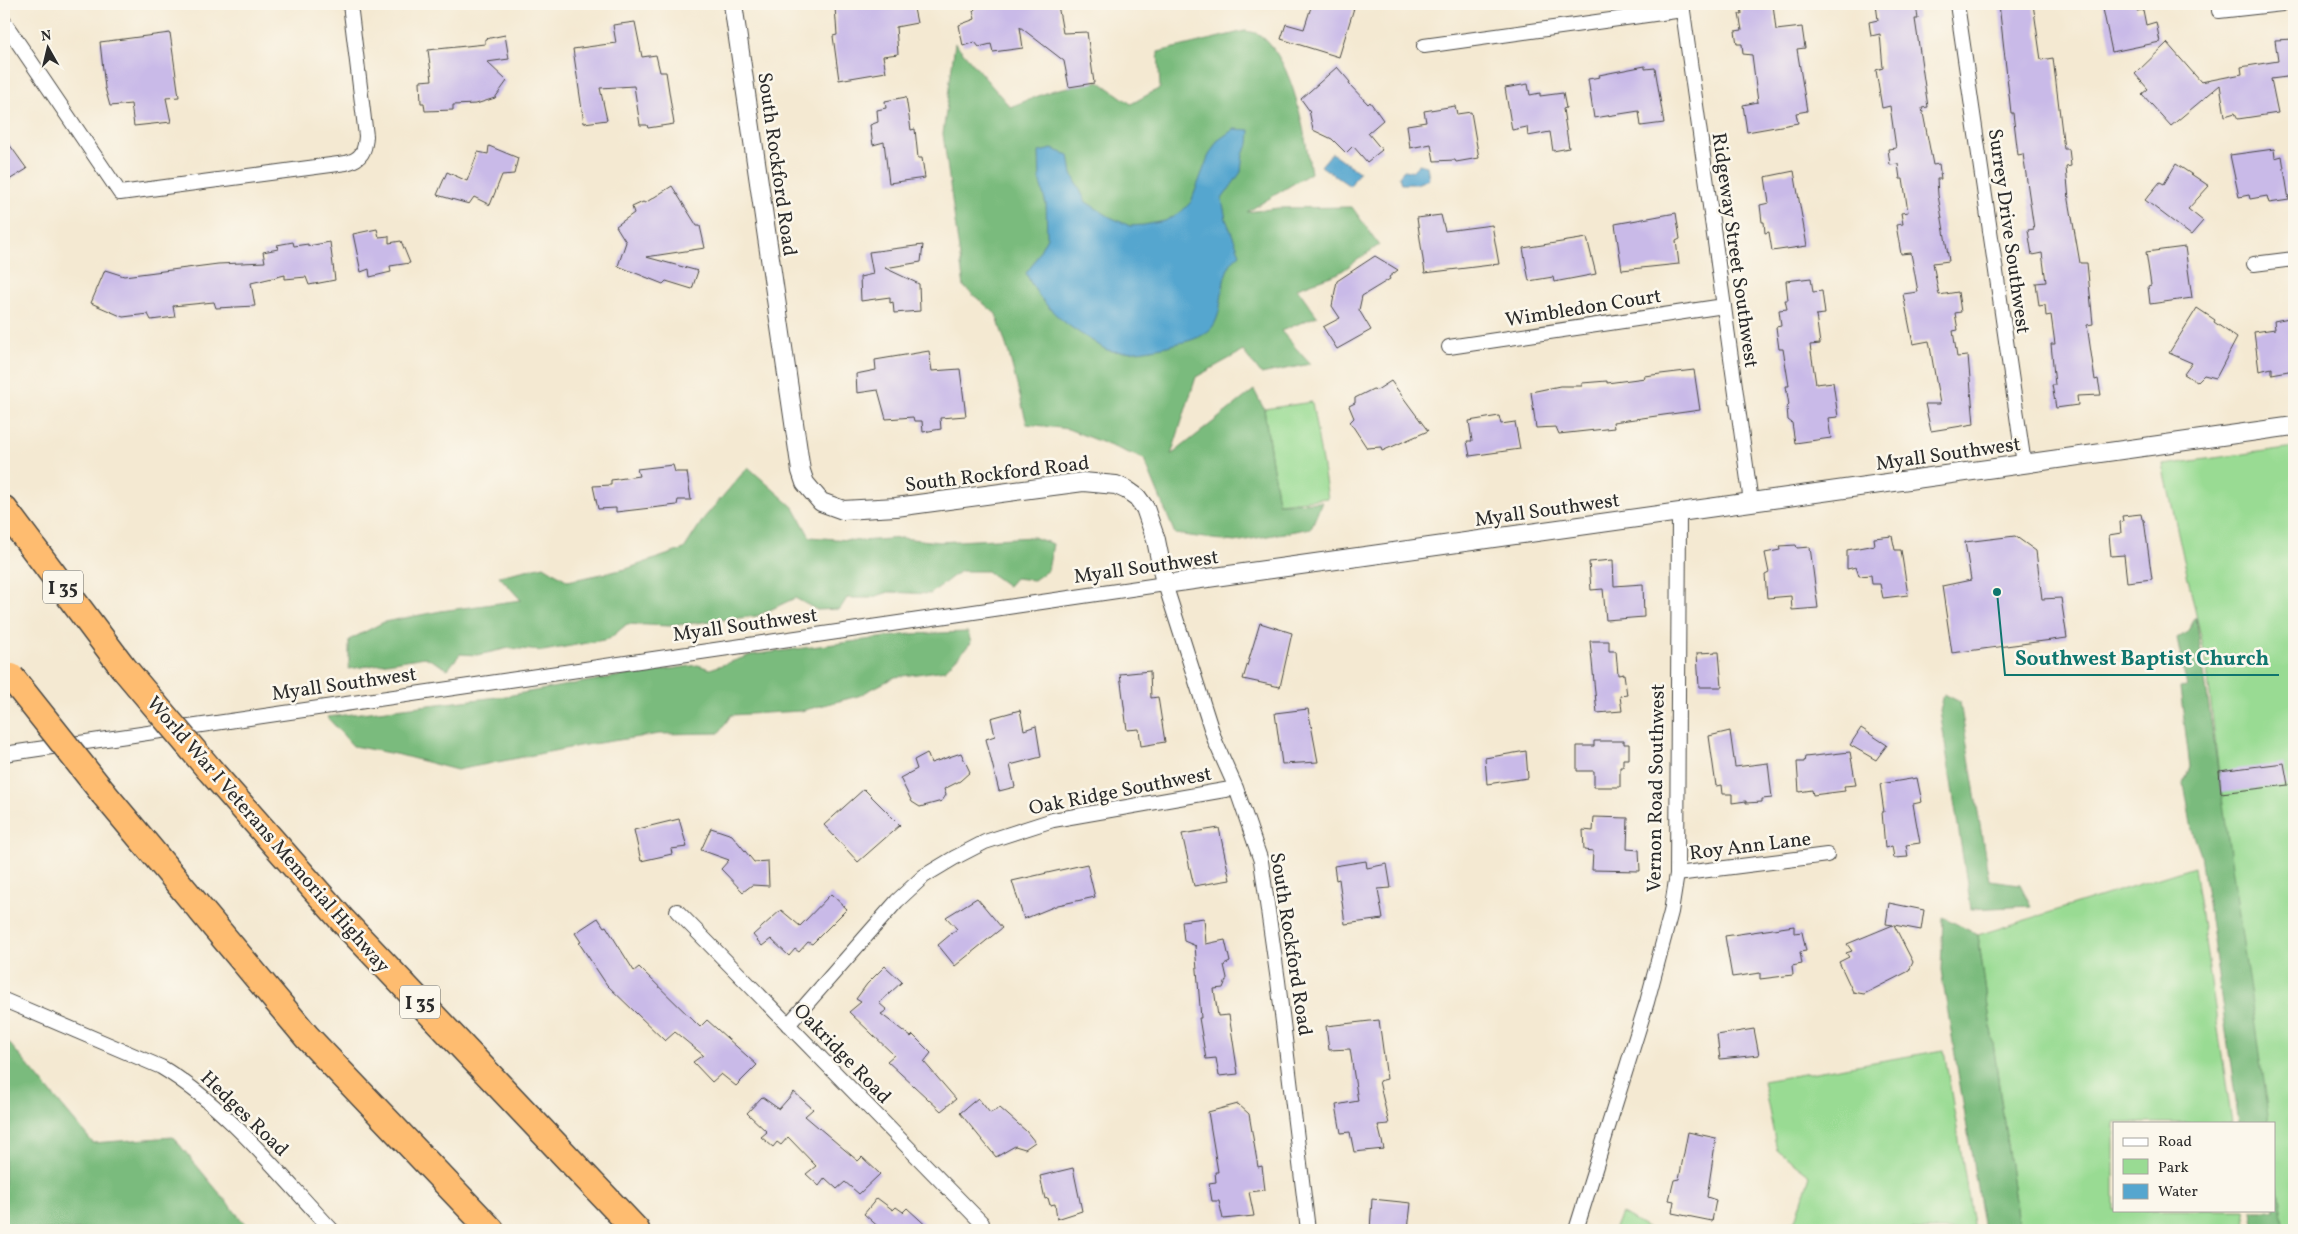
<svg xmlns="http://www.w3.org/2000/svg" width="2298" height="1234" viewBox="0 0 2298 1234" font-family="Vollkorn,serif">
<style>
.green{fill:#99db93;stroke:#62835f}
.forest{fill:#7abb7d;stroke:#527354}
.water{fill:#55a6cf;stroke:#40687d}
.building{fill:#c9bae8}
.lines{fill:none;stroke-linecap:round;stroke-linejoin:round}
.minor-casing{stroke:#494844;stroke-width:16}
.tertiary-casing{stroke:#494844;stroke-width:20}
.motorway-casing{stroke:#494844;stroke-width:29}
.minor{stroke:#fff;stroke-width:14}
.tertiary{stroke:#fff;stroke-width:18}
.motorway{stroke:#febc70;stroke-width:26}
.motorway-bridge-casing{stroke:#494844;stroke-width:29;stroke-linecap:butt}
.motorway-bridge{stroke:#febc70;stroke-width:26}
.labels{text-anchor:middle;stroke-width:5;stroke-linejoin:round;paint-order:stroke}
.shield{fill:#fbf7ec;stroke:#696865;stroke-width:1}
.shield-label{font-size:19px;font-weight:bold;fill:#2b2b2b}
.street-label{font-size:20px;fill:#2b2b2b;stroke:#fbf7ec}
.leader{fill:none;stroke:#0f766e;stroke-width:2}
.callout-dot{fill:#0f766e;stroke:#fbf7ec;stroke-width:2}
.callout-label{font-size:21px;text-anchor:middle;font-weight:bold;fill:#0f766e;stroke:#fbf7ec;stroke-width:5;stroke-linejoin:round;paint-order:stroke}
</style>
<rect width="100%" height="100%" fill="#fbf7ec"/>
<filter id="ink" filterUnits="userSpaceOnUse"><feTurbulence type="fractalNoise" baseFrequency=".02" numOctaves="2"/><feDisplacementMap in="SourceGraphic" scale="10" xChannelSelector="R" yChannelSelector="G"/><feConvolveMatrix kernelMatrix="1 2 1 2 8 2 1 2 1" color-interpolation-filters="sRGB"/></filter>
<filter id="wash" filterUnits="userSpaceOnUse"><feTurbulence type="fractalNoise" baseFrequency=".0096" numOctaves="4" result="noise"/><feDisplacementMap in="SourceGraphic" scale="20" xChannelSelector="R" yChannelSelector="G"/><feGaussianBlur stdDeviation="1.12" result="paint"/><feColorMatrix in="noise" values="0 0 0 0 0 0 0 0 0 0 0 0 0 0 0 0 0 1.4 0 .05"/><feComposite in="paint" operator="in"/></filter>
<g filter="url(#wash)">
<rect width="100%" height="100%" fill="#f4e9d2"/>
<!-- green -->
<path class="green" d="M1312 402 1328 498 1278 503 1264 409Z
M2294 447V1230H2271L2274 1210V1123H2258L2206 660 2163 465Z
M2194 867 2232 1123H2114V1210H2244L2247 1230H2019L1978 935Z
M1944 1050 1974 1230H1773L1796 1220 1810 1175 1777 1150 1763 1081Z
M1621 1213 1650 1230H1614Z"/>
<!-- forest -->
<path class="forest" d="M1245 31C1249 32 1256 32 1260 35 1295 62 1304 132 1311 173L1247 212 1278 208 1352 207 1379 245 1339 273 1297 288 1317 316 1281 331 1310 364 1261 374 1243 351 1196 377 1171 455 1254 390 1264 409 1278 503 1322 502 1311 528 1235 542 1175 534 1144 459 1068 429 1027 424 1009 354 996 314 964 287 943 134 955 43 1010 107 1054 90 1099 81 1131 104 1160 88 1158 52Z
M748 467 794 508 810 537 861 541 902 538 939 542 1033 537 1053 544 1048 570 1034 580 1015 578 1008 586 987 571H960L930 594 889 592 870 598H847L840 609 817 610 795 598 757 616 669 626 627 624 609 639 543 651 509 648 478 655 460 654 448 669 425 657 349 669V640L384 622 441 611 521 600 499 576 544 566 568 581 626 569 684 549 704 518Z
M2196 617 2269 1123H2239L2201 855 2192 830 2184 783 2190 767 2180 688 2187 687 2177 639 2187 632Z
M968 632 971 643 945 670 895 677 858 696 801 711 731 715 719 733 659 734 579 746 457 770 400 755 353 746 327 717 506 696 613 677 698 665 710 669 751 655 910 634Z
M1944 694 1960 702 1989 880 2020 884 2031 906 1971 909 1940 711Z
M1943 917 1978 935 2019 1230H1984L1941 970Z
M4 1037 93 1143 173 1137 250 1230H4Z
M2274 1160 2284 1230H2255L2252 1210H2274Z"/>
<!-- water -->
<path class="water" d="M1234 129 1250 130 1249 144 1243 154 1241 172 1222 199 1226 219 1240 254C1217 271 1226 301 1215 323 1209 335 1191 341 1179 343 1162 348 1124 355 1107 350 1102 348 1096 343 1091 340 1063 324 1039 303 1026 273L1033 264 1047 237 1046 204 1040 183 1039 152 1052 149 1069 155 1072 174 1086 202 1110 217 1130 226 1144 225 1165 221 1181 212 1191 202 1208 157 1217 141Z
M1332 153 1359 172 1350 186 1321 166Z
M1419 164 1427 166 1429 179 1416 184H1401L1399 176 1404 170 1412 171Z"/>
<g id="blocks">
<!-- building -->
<path class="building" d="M895 4H913L917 23 896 27 898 54 883 56 886 72 839 80 833 36 837 35 835 7Z
M980 4 1058 5 1063 33 1087 32 1094 83 1069 87 1064 61 1020 27 1023 48 993 52 991 44 979 47 975 42 963 46 959 25 975 19 973 11Z
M1312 4H1351L1350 6 1354 8 1339 57 1281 39 1286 24 1304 29Z
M1741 4H1773L1776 30 1802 27 1805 48 1797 49 1807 111 1796 113 1798 123 1747 132 1743 105 1758 102 1752 55 1743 54 1742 44H1737L1735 31 1742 30 1739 14H1742Z
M1876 4H1916L1918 19H1915L1928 107 1922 108 1933 165 1939 164 1941 179H1937L1938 195 1949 261 1933 263 1939 295 1958 292 1961 312 1955 313 1958 330 1953 331 1957 357 1968 356 1974 424 1931 431 1925 404H1940L1929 341 1913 344 1903 294 1918 292 1911 253 1901 254 1896 225 1903 224 1901 213 1908 212 1903 179H1900L1898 164 1890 165 1888 149 1896 148 1890 106 1882 108 1876 70 1883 68 1880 34 1871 36 1869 22 1878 20Z
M1999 4H2033L2041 60 2053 58 2064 149H2069L2071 166 2066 167 2069 200 2080 263H2087L2093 324 2087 325 2095 380 2098 379 2101 395 2077 396 2078 405 2056 408 2052 385H2055L2051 344H2055L2051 315 2046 316 2045 305 2039 306 2036 283 2046 282 2042 253 2032 255 2028 230 2034 229 2023 154 2018 155 2013 113H2011Z
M2102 4H2136L2137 11 2143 10 2146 25 2156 22 2160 42 2112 52Z
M635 22 642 57 656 55 660 72H666L674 124 648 128 647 125H640L634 86 600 88 607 120 584 123 573 49 616 43 613 25Z
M170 33 179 97 166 98 171 122 134 126 131 104 110 106 105 88 100 42Z
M505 35 509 59 487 62 507 81 495 98 476 104 453 105V110L425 111 424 103H421L420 81 432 80 428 50 485 44V39Z
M2294 39V76L2271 79 2278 113 2238 119 2235 113 2225 116 2220 85 2171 126 2142 94 2148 89 2135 74 2167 43 2201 82 2242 74 2241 67 2278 61 2275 40Z
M1645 66V69L1655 68 1664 123 1641 126 1639 111 1594 118 1588 79 1600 77 1599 75Z
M1337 67 1350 82 1349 84 1368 104 1370 102 1383 120 1368 133 1382 150 1367 162 1353 146 1346 153 1332 139 1313 130 1309 110 1301 99Z
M1528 84 1530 95 1540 93V96L1563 93 1566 108 1563 109 1569 148 1553 151 1550 132 1528 136 1527 127 1512 130 1505 88Z
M906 97 911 130 915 129 918 158H922L925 178 889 183 884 142 873 145 870 125 878 122 877 110 886 108 885 101Z
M1455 106 1457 114 1471 112 1479 158 1456 162 1455 160 1434 161 1431 144 1410 148 1407 125 1426 122 1424 111Z
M4 137 27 169 4 183Z
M489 146 518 158 514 174 502 175 490 205 474 197 469 204 437 195 447 172 467 181 478 152 488 154Z
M2274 149 2275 158 2282 156 2289 200 2269 203 2267 196 2250 199 2249 195 2239 197 2230 155Z
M2176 164 2209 186 2188 209 2203 221 2191 235 2145 200 2160 182 2164 184Z
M1794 171 1807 246 1772 251 1769 232 1765 233 1764 222H1762L1760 205 1769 203 1765 177Z
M672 186 697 226H700L705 248 646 257 698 271 692 289 666 281 663 284 618 266 626 242 616 226 634 213 632 207 643 202 645 203Z
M1676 213 1680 239 1676 241 1679 264 1622 270 1615 224Z
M1441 215 1445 231 1492 225 1499 264 1425 273 1417 218Z
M377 229 379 237 389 236V243L401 241 410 263 390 266 391 272 370 277 369 269 361 272 353 234Z
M1587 238 1596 274 1554 282 1553 277 1529 281 1523 248Z
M293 242 294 246 308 244V246L330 242 335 280 309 285 306 277 285 279V275L251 283 255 306 216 308 214 302 173 306 175 317 151 320 148 314 123 317 91 303 105 270 124 276 218 264 265 262 263 252 278 249 277 245Z
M923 245 921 262 885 268 919 284 920 311 894 313 893 302 890 303V297L861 301 860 277 873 274 869 252Z
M2185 247 2192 298 2150 304 2148 286 2151 285 2146 252Z
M1375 256 1398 270 1389 277 1390 279 1362 296 1359 310 1371 330 1337 349 1323 327 1340 318 1332 306 1337 281Z
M1811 278 1813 292 1822 291 1825 314 1816 315 1820 344 1810 345 1816 384 1833 382 1838 417 1828 418 1831 438 1795 443 1792 423 1788 420 1787 407 1789 405 1786 386H1789L1783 349H1779L1776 327 1781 326 1779 310 1787 309 1785 300H1788L1786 281Z
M2197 308 2215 320 2214 322 2237 338 2216 378 2204 375 2197 382 2184 374 2192 363 2169 353Z
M2294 317V370L2272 374V368L2259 371 2254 332 2275 329 2274 321Z
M929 351 932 371 960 369 966 416 940 418 941 429 923 432 922 421H914L913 417 886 419 878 390 857 393 856 374 876 370 875 360Z
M1694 370 1700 410 1613 422 1614 428 1559 434 1556 427 1536 428 1531 392 1560 386H1582V383L1607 381V383L1645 378 1644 376Z
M1391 381 1428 431 1382 451 1381 447 1367 448 1350 422 1354 418 1349 406 1355 403V398L1373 389 1377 390Z
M1499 416 1501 424 1515 422 1520 449 1470 456 1467 441H1472L1469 421Z
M673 465 675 472H687L691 500H678L677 505 616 512V508L598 509 593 486 611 485V480L639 476 637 469Z
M2141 514 2142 519 2144 520 2152 579 2127 582 2124 555 2111 556 2109 535 2121 533 2120 522 2123 521 2122 516Z
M1892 536 1895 550H1901L1908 595 1883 598 1880 584H1872L1871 575 1859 576 1856 567 1847 569V550L1875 545 1874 538Z
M2015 536 2036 551 2042 599 2061 598 2067 638 1952 653 1942 586 1971 580 1965 542Z
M1796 545 1797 548 1810 547 1818 608 1792 610 1791 596 1767 598 1765 575 1769 573 1765 553 1780 550 1779 546Z
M1613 560 1614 586 1643 584 1644 617 1606 620 1603 589 1591 590 1589 562Z
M1260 623 1292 633 1280 687 1243 679Z
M1590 641H1609V651H1616L1618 675 1624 674 1627 695 1620 696 1622 711 1597 713Z
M1719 652 1722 687H1699L1697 653Z
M1150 671 1151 698 1158 697 1165 742 1141 746 1139 729 1127 730 1120 674Z
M1308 709 1318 762 1282 764 1275 713Z
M1020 710 1024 730 1036 726 1041 757 1010 765 1015 787 999 791 986 739 995 736 991 718Z
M1861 728 1887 745 1876 760 1850 745Z
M1730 731 1735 767 1768 763 1772 798 1762 799V802L1746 803V801L1732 803V794H1723L1722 785 1716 786 1709 736Z
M1594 741H1624V744H1629V759H1623V767H1620V787H1594V771H1577V746H1594Z
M1526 751 1528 778 1487 784 1485 758Z
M1850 752 1856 785 1844 786 1845 791 1813 795 1812 790 1799 792 1797 762H1804L1805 757Z
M927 753 931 763 961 753 970 772 960 781 944 789 946 795 942 801 920 807 912 802 900 778 917 769 914 760Z
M2284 763 2288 785 2221 793 2219 771Z
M1917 778 1922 802 1913 804 1920 843 1906 845 1908 857 1894 858 1892 846 1885 848 1882 812H1884L1880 784Z
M864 789 900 825 858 862 824 825Z
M1594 817 1628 818 1627 849 1639 850 1640 871 1592 870 1593 851 1584 850 1583 830 1593 831Z
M679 819 687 847 671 849 672 854 641 861 634 830Z
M711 828 732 835 754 862 768 861 769 886 752 885 743 892 721 869 729 860 701 850Z
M1219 828 1230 880 1194 886 1182 834Z
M1366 861 1367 868 1387 864 1391 888 1378 889 1383 919 1345 924 1339 879 1336 880 1334 866Z
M1087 864 1095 897 1058 905 1024 919 1012 881Z
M831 894 847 909 812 944 808 942 799 952 795 949 789 956 771 939 762 946 753 935 781 910 800 926Z
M977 898 1002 928 955 966 938 945 957 929 946 917Z
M1889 903 1924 910 1921 930 1894 925 1913 962 1909 971 1864 994 1853 992 1839 962 1849 957 1846 953 1852 951 1847 944 1893 925 1886 924Z
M598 918 604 927 606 926 634 971 639 967 700 1027 707 1020 757 1065 736 1086 721 1074 712 1082 693 1062 703 1055 675 1032 665 1041 607 985 579 943 581 942 575 933Z
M1204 918 1206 944 1225 940 1230 962 1224 965 1227 978 1223 988 1214 989 1218 1016 1229 1015 1238 1074 1219 1076 1216 1058 1206 1059 1199 1018H1201L1195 946H1196L1184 941 1182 921Z
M1794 926V933L1802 932 1806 951 1800 952 1802 964 1792 966 1793 975 1760 979V973L1732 977 1725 936Z
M885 966 902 982 879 1003 887 1010 881 1014 911 1037 913 1035 931 1053 924 1062 956 1099 941 1111 887 1061 894 1055 849 1012 861 1002 856 999 867 984Z
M1379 1020 1387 1079 1379 1081 1389 1124 1378 1125 1384 1149 1354 1152 1350 1132 1341 1133 1336 1105 1358 1101 1350 1049 1329 1050 1326 1026Z
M1754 1029 1759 1055 1720 1059 1717 1035Z
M794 1092 813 1109 805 1116 858 1161 862 1157 880 1174 859 1194 845 1182 837 1189 825 1178 819 1186 806 1174 816 1166 788 1137 781 1145 777 1142 773 1147 761 1137 767 1132 747 1113 762 1097 779 1109Z
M978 1098 990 1113 1000 1108 1026 1131 1035 1142 1025 1149 1015 1146 996 1157 960 1113Z
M1238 1104 1249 1114 1258 1167 1262 1166 1265 1190 1249 1192 1254 1216 1223 1219 1219 1201H1212L1209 1183 1216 1182 1215 1172H1218L1208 1112Z
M1688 1132 1716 1138 1707 1197 1716 1200 1712 1221 1672 1213 1674 1201 1669 1200 1674 1180 1679 1179Z
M1073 1168 1082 1211 1057 1219 1055 1204 1050 1205 1048 1198 1045 1199 1040 1176Z
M877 1198 893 1210 896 1207 903 1212 907 1208 931 1230H882L864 1214Z
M1372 1199 1411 1203 1408 1230H1370Z"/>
</g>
</g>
<g filter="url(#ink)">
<use href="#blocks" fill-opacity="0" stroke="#494844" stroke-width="1"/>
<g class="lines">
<!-- minor casing -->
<g class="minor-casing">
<path id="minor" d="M1682 4 1751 502
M1957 4 2024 464
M2219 11 2282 4
M4 22 120 193 346 163C362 159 365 151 366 136L350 4
M1424 46 1683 10
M2254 264 2294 259
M1449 347 1724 306
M4 754 1165 584 1215 741 1236 788 1261 861 1278 981 1308 1230
M1677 874 1827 855
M677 911 982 1223
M4 1000 161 1067C225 1105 281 1176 332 1230
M788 1025 897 901 924 876 954 858 985 842 1053 820 1236 788
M1576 1230 1647 1002 1671 912 1677 874 1679 512"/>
</g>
<!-- tertiary casing -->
<g class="tertiary-casing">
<path id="tertiary" d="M733 4 801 471 805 483 821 502 843 510 896 507 1083 482 1116 485 1127 490 1137 497 1145 508 1156 540 1165 584 2294 426"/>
</g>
<!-- motorway casing -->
<g class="motorway-casing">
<path id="motorway" d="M4 509 122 666
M209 769 343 921 636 1230
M104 794 307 1037 491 1230"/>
</g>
<!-- minor -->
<use href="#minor" class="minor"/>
<!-- tertiary -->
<use href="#tertiary" class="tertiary"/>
<!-- motorway -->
<use href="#motorway" class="motorway"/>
<!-- motorway-bridge casing -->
<g class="motorway-bridge-casing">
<path id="motorway-bridge" d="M122 666 209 769
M11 677 104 794"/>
</g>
<!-- motorway-bridge -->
<use href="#motorway-bridge" class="motorway-bridge"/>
</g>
</g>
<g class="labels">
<!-- shield labels -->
<g class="shield">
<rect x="43" y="570.5" width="40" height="33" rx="4"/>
<rect x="400" y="985.5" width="40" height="33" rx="4"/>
</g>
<g class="shield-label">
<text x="63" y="594">I 35</text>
<text x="420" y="1009">I 35</text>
</g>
<!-- street labels -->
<g class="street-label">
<text transform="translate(778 164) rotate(82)" y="7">South Rockford Road</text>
<text transform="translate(2010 231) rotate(82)" y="7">Surrey Drive Southwest</text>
<text transform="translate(1736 250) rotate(82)" y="7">Ridgeway Street Southwest</text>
<text transform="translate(1583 307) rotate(-9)" y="7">Wimbledon Court</text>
<text transform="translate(1948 453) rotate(-8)" y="7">Myall Southwest</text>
<text transform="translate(997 473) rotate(-7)" y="7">South Rockford Road</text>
<text transform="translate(1547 509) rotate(-8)" y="7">Myall Southwest</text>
<text transform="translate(1146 566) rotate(-8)" y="7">Myall Southwest</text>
<text transform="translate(745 624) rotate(-8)" y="7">Myall Southwest</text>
<text transform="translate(344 683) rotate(-8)" y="7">Myall Southwest</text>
<text transform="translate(1655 788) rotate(-89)" y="7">Vernon Road Southwest</text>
<text transform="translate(1120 790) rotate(-11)" y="7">Oak Ridge Southwest</text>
<text transform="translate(269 834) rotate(49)" y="7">World War I Veterans Memorial Highway</text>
<text transform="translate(1750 845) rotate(-7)" y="7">Roy Ann Lane</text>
<text transform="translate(1292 944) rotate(81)" y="7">South Rockford Road</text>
<text transform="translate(843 1053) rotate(46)" y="7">Oakridge Road</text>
<text transform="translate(245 1113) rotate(44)" y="7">Hedges Road</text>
</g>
</g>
<!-- callouts -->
<path class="leader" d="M1997 592L2005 675H2279"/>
<circle class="callout-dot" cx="1997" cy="592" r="5"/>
<g class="callout-label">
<text x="2142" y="665">Southwest Baptist Church</text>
</g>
<!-- margin -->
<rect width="2298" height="1234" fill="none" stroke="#fbf7ec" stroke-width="20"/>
<!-- legend -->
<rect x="2113" y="1122" width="162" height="90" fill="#fbf7ec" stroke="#a8a59f"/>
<rect x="2123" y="1138" width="25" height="8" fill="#ffffff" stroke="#a8a59f"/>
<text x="2158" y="1146" font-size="15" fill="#2b2b2b">Road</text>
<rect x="2123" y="1159" width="25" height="15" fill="#99db93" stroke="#a8a59f"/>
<text x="2158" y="1172" font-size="15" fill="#2b2b2b">Park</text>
<rect x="2123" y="1184" width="25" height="15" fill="#55a6cf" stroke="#a8a59f"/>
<text x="2158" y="1196" font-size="15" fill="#2b2b2b">Water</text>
<!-- north arrow -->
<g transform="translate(48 48) rotate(352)" stroke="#fbf7ec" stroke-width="4" paint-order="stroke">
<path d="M0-4L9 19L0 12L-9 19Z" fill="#2b2b2b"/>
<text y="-8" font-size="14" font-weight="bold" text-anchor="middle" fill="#2b2b2b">N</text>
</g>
</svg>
